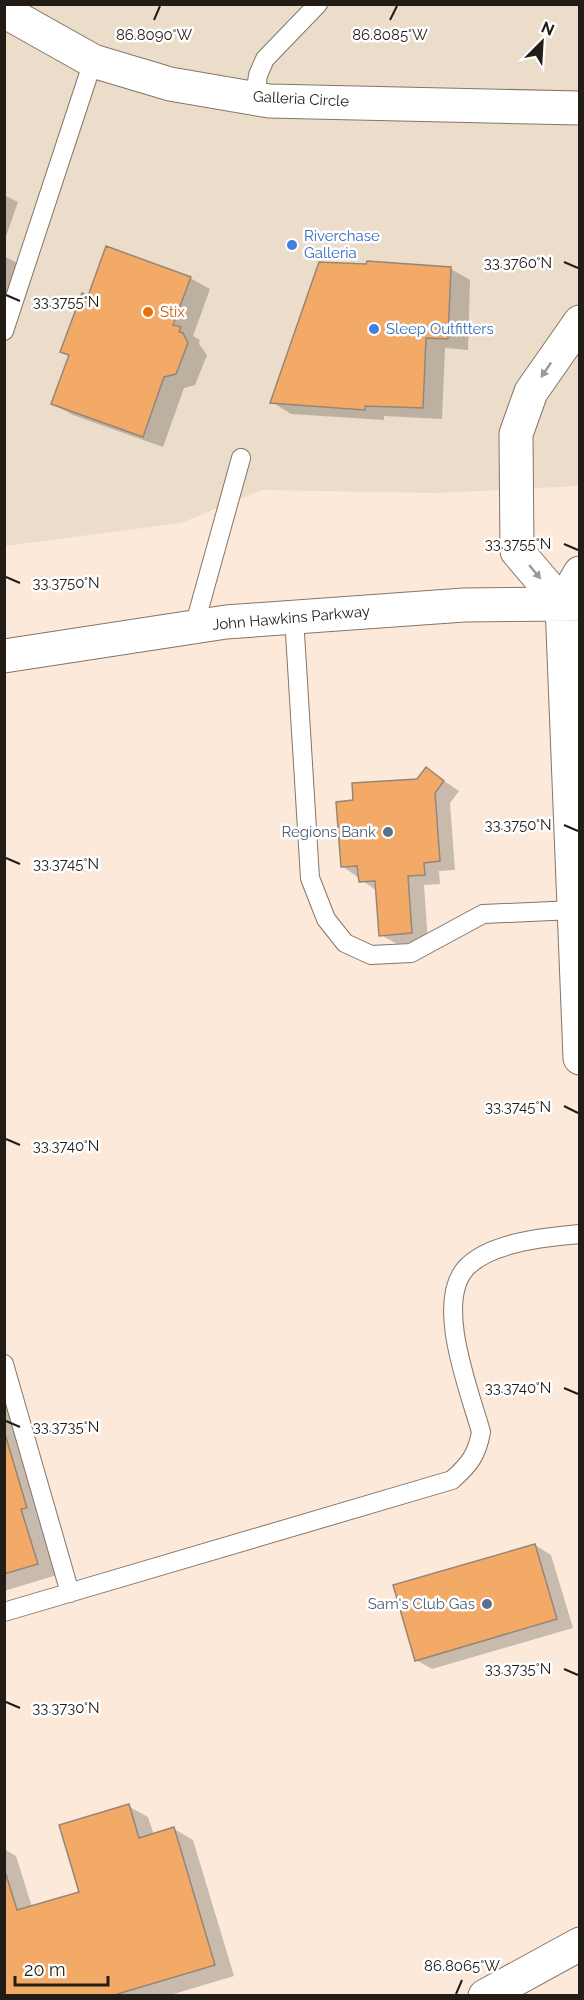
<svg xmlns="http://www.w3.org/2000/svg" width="584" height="2000" font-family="Raleway,sans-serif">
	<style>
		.commercial { fill: #ebddc9 }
		.shadow { fill: #0003 }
		.building { fill: #f3aa67; stroke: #968678; stroke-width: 1.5 }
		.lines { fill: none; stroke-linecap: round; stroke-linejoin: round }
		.lane-casing { stroke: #857568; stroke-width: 20 }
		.street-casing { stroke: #857568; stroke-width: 35 }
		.secondary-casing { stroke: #857568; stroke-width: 35 }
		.lane { stroke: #fff; stroke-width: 18 }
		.street { stroke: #fff; stroke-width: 33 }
		.secondary { stroke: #fff; stroke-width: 33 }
		.oneway { fill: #9c9996 }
		.ticks { fill: none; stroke: #221c16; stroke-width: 2 }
		.shop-dot { fill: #3f7fe0; stroke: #fff; stroke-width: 2 }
		.food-dot { fill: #e8710a; stroke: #fff; stroke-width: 2 }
		.service-dot { fill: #5c6f8a; stroke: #fff; stroke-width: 2 }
		.labels { text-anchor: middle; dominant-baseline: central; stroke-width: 5; stroke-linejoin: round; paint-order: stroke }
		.street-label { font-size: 15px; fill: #221c16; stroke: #fff }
		.shop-label { font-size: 15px; fill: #366cbe; stroke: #fff; text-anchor: start }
		.food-label { font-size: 15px; fill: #c56008; stroke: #fff; text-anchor: start }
		.service-label { font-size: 15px; fill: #4e5e75; stroke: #fff; text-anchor: end }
		.ticks-label { font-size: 15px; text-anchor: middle; fill: #221c16; stroke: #fff; stroke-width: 5; stroke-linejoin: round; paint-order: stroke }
	</style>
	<rect width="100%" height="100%" fill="#fce9da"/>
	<path class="commercial" d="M4,5H579V486L436,493L262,490L181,523L5,546Z"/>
	<path class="shadow" d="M4,195L18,202L4,242Z
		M4,256L19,264L4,309Z
		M451,269L470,280L468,350L445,348L442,419L384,416V420L291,414L272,402Z
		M190,278L210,289L193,336L200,340L199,344L207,355L195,385L184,388L163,447L73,415L53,404L70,356L62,352L89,297Z
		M426,769L459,791L450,803L455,870L439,871L440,884L424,885L428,942L397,944L381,935L377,891L342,866L355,802L418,780Z
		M4,1405L8,1407L57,1575L4,1591Z
		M535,1545L551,1555L573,1628L432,1669L416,1660Z
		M128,1806L148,1817L154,1835L174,1829L193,1840L234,1976L167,1996H4V1849L16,1856L32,1907L81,1893Z"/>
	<path class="building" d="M106,246L191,277L173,325L181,327L179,332L183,333L188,343L176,374L164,377L143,437L51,404L69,355L60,352L82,293L88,296Z
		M367,261L451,267L448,339L426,338L423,408L365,406V410L270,403L319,262L366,264Z
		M426,767L444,781L435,793L440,861L424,863L425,875L408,876L412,933L379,936L375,881L359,882L357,866L341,867L336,802L353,800L352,783L417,779Z
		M5,1434L27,1508L21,1509L38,1564L4,1574Z
		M535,1544L557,1619L415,1661L393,1585Z
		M129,1804L139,1838L174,1827L215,1965L111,1996H4V1868L17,1910L79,1892L59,1825Z"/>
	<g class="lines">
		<g class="lane-casing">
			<path id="lane" d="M255,98L258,75L265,59L318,4
				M4,331L93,61
				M294,617L310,878L326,919L345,943L371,955L411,953L483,914L574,910
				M194,627L241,458
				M4,1364L70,1593
				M4,1612L452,1480C469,1465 477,1455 481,1432C470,1392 434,1303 466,1268C490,1242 547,1237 580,1234"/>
		</g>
		<g class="street-casing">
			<path id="street" d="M4,11L93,61L170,84L269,101L580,108
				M580,322L531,392L516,434L517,551L562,604L580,573"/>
		</g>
		<g class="secondary-casing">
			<path id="secondary" d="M562,604L580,1058
				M4,656L226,622L464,605L580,604
				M485,1996L580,1944"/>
		</g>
		<use href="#lane" class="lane"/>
		<use href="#street" class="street"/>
		<use href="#secondary" class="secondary"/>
	</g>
	<defs><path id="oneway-solid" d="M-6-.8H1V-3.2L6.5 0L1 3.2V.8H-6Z" transform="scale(1.5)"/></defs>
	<g class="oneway">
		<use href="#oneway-solid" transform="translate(546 370) rotate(124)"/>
		<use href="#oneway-solid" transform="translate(535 572) rotate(50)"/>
	</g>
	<path class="ticks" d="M154,20L160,6M390,20L397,6M564,262L578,268M6,295L20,301M564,544L578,550M6,577L20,583M564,825L578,831M6,858L20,864M564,1106L578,1113M6,1139L20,1145M564,1388L578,1394M6,1421L20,1427M564,1669L578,1675M6,1702L20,1708M456,1994L462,1980"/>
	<g class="shop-dot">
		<circle cx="292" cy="245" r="6"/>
		<circle cx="374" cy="329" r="6"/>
	</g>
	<circle class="food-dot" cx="148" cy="312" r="6"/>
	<g class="service-dot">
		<circle cx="388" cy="832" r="6"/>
		<circle cx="487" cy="1604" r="6"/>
	</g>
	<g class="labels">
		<g class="street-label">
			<text transform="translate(301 99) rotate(3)">Galleria Circle</text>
			<text transform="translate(291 618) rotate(-5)">John Hawkins Parkway</text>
		</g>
		<g class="shop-label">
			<text x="304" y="236">Riverchase<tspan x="304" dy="17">Galleria</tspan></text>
			<text x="386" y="329">Sleep Outfitters</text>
		</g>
		<g class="food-label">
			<text x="160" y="312">Stix</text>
		</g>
		<g class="service-label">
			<text x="376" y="832">Regions Bank</text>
			<text x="475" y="1604">Sam's Club Gas</text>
		</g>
	</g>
	<g class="ticks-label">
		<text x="154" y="40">86.8090°W</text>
		<text x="390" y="40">86.8085°W</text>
		<text x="518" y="268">33.3760°N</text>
		<text x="66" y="307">33.3755°N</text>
		<text x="518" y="549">33.3755°N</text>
		<text x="66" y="588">33.3750°N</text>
		<text x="518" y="830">33.3750°N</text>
		<text x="66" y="869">33.3745°N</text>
		<text x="518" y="1112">33.3745°N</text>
		<text x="66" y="1151">33.3740°N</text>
		<text x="518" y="1393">33.3740°N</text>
		<text x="66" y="1432">33.3735°N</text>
		<text x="518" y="1674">33.3735°N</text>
		<text x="66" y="1713">33.3730°N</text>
		<text x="462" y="1971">86.8065°W</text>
	</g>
	<rect width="584" height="2000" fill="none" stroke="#221c16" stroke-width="12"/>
	<g transform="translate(542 42) rotate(24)" stroke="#ffffff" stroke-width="4.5" paint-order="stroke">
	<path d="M0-4.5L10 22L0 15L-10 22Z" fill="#221c16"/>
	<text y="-9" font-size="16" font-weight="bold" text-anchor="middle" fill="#221c16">N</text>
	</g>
	<path d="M15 1976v9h93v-9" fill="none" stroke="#221c16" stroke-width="3"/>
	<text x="24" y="1976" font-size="18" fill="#221c16" stroke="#ffffff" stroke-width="4.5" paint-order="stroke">20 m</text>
</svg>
